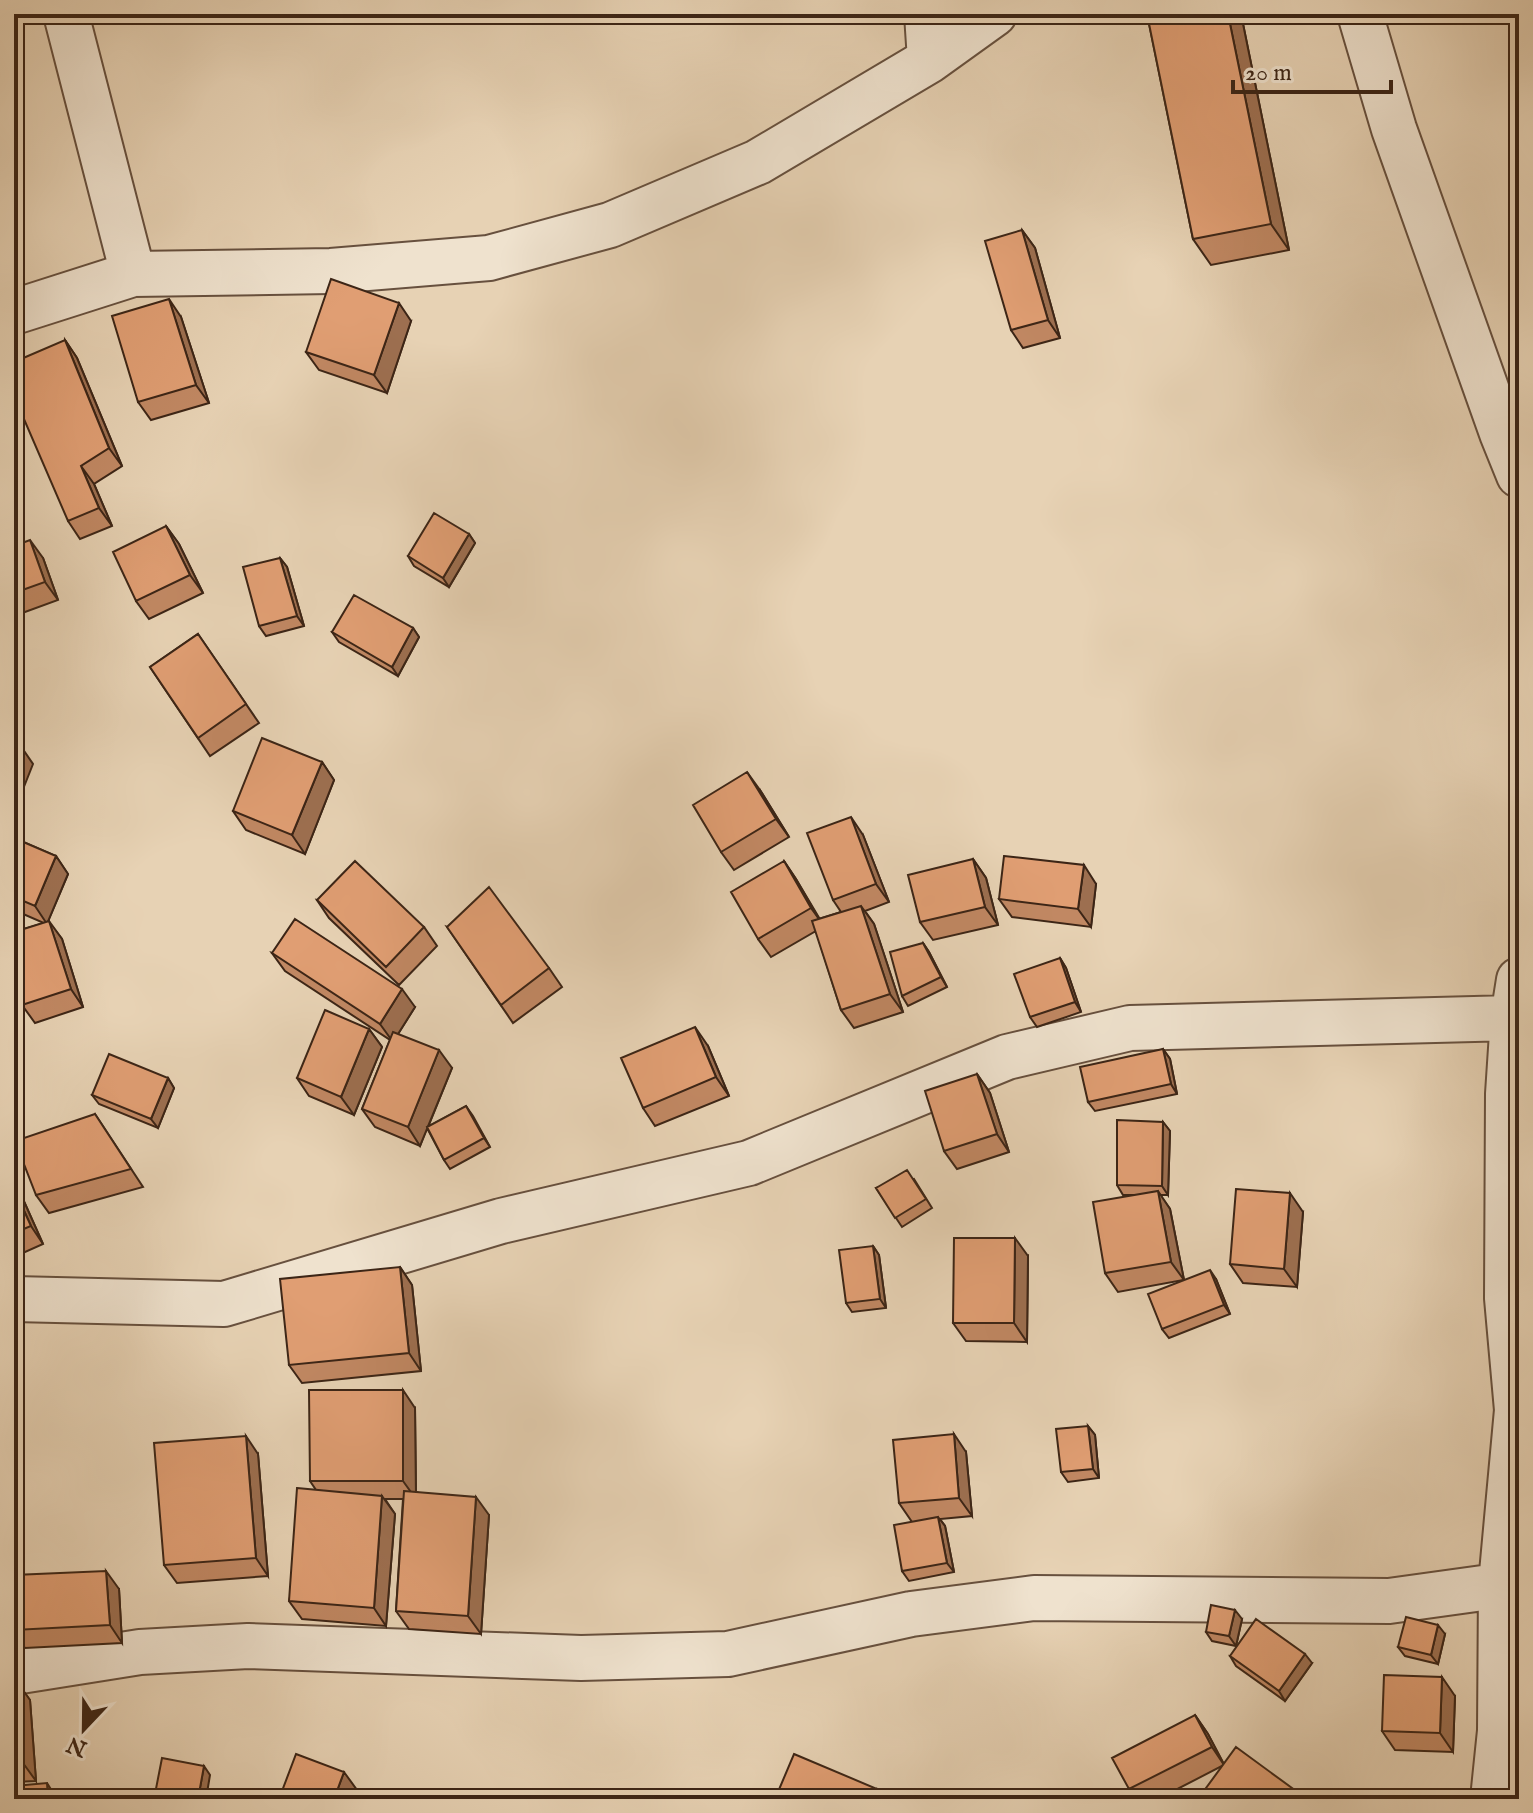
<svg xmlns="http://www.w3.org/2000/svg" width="1533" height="1813" font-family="'IM FELL English',serif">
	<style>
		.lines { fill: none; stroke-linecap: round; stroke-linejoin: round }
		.street-casing { stroke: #67503e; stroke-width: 48 }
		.street { stroke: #efe2ce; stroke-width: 44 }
		.wall { fill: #c18863; stroke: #3c2516; stroke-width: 2 }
		.shaded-wall { fill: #9d6f50; stroke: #3c2516; stroke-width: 2 }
		.building { fill: #e09e73; stroke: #3c2516; stroke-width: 2 }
	</style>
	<rect width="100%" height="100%" fill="#e7d2b4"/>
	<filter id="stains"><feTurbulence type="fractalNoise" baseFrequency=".0025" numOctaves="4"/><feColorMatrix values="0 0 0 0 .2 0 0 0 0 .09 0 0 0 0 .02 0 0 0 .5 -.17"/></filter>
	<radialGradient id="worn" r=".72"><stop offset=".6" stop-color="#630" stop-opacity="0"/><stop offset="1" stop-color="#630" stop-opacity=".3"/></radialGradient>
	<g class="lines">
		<g class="street-casing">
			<path id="street" d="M66,14L133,274
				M927,14L930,60
				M1360,14L1394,129L1502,433L1519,475
				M14,312L133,274L331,271L489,258L610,225L758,162L930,60L994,14
				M14,1299L224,1304L501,1221L749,1163L1007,1057L1130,1028L1513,1018L1519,1013
				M14,1672L140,1652L248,1646L581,1658L728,1654L911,1614L1034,1598L1389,1601L1519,1583
				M1493,1799L1500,1731L1501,1584L1517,1410L1507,1298L1508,1094L1513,1018L1519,980"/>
		</g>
		<use href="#street" class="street"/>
	</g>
	<path class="wall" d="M1147,14H1241L1289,250L1211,265L1193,239Z
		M1022,230L1035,248L1060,338L1023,348L1011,330Z
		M181,317L209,403L151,420L138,402Z
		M411,321L387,393L319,370L306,352Z
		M65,340L77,358L122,466L94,484L112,526L80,539L68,521Z
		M166,526L179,544L203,593L149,619L136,601Z
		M469,534L475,543L449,587L414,566L408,556Z
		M14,546L43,558L58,600L14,616Z
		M280,558L287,567L304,626L266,636L259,626Z
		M413,628L419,637L398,676L339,642L332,632Z
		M198,634L259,723L210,756L150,667Z
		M322,762L334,780L305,854L246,830L233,811Z
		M760,790L789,837L734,870L721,852Z
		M863,835L889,902L865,911L874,924L903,1012L854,1028L841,1010L816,931L771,957L758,939L784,861L796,879L819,919L841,912L833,900Z
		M14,838L56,856L68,874L48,921L62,939L83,1007L35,1023L22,1005L15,982L16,990H14V932L44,923L14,910Z
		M973,859L986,878L998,925L933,940L920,922Z
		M1096,884L1091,927L1012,917L999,899Z
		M317,900L424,927L437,946L399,985L329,918Z
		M447,927L549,968L562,987L513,1023Z
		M923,943L929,952L947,987L908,1006L902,996Z
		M272,953L415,1007L398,1034L452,1068L428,1127L466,1106L490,1147L450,1169L444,1160L427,1128L420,1146L375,1127L362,1109L390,1040L285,971Z
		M1060,958L1066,968L1081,1012L1037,1027L1030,1017Z
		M369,1029L382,1047L354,1115L309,1096L297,1078Z
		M708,1046L729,1096L655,1126L643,1108Z
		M1163,1049L1170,1059L1177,1094L1095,1111L1088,1102Z
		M977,1074L990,1093L1009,1152L957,1169L944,1151Z
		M168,1078L174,1088L158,1128L99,1104L92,1095Z
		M95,1114L143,1187L49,1213L36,1195Z
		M1163,1122L1170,1131L1168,1195H1160L1170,1209L1184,1280L1216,1279L1230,1314L1169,1338L1162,1329L1183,1280L1118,1292L1105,1273L1135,1195H1123L1117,1185Z
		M14,1179L43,1244L14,1257Z
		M914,1179L932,1208L902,1227L876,1188Z
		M1303,1212L1297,1287L1243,1283L1230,1264Z
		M873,1246L879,1255L886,1308L852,1312L846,1303Z
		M1028,1256L1027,1342L966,1341L953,1323Z
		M400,1267L412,1285L421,1371L302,1383L289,1365Z
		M415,1408L416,1492L489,1515L481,1634L409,1629L396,1611L403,1499H385L395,1514L386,1626L302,1619L289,1601L316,1490L310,1481Z
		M1088,1426L1095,1435L1099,1478L1068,1482L1061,1472Z
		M966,1452L972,1516L940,1519L945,1526L954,1572L909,1581L902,1571L912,1522L899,1503Z
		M258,1454L268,1576L177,1583L164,1565Z
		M14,1575L119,1589L122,1643L25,1648L14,1632Z
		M1242,1619L1236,1646L1212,1641L1206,1632Z
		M1445,1634L1438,1664L1405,1656L1398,1647Z
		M1230,1656L1312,1663L1285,1701L1236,1666Z
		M14,1682H17L30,1700L36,1781L14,1782Z
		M1455,1696L1453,1752L1395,1750L1382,1731Z
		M1195,1715L1208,1734L1224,1764L1222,1766L1158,1799H1135L1129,1789Z"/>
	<path class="shaded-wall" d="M1228,14H1241L1289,250L1271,224Z
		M1022,230L1035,248L1060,338L1048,320Z
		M169,299L181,317L209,403L196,385Z
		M399,303L411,321L387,393L374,375Z
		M65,340L77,358L122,466L109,448Z
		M81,466L94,484L112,526L99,508Z
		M166,526L179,544L203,593L190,575Z
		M469,534L475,543L449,587L443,578Z
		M30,540L43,558L58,600L45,582Z
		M280,558L287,567L304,626L297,616Z
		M413,628L419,637L398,676L392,667Z
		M20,745L33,764L14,812V762Z
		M322,762L334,780L305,854L292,835Z
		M747,772L760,790L789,837L776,819Z
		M851,817L863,835L889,902L876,884Z
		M56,856L68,874L47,924L35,906Z
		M973,859L986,878L998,925L985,907Z
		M784,861L796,879L824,926L811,908Z
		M1084,865L1096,884L1091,927L1078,909Z
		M861,906L874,924L903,1012L890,994Z
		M49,921L62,939L83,1007L71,989Z
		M923,943L929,952L947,987L941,977Z
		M1060,958L1066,968L1081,1012L1075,1002Z
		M402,989L415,1007L393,1042L380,1024Z
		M695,1027L708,1046L729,1096L716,1077Z
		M369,1029L382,1047L354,1115L341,1097Z
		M1163,1049L1170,1059L1177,1094L1171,1084Z
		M439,1050L452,1068L420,1146L408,1127Z
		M977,1074L990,1093L1009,1152L997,1134Z
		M168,1078L174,1088L158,1128L151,1119Z
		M466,1106L473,1116L490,1147L484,1138Z
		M1163,1122L1170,1131L1168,1195L1162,1186Z
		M14,1179L43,1244L31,1226L14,1189Z
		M1158,1191L1170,1209L1184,1280L1171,1262Z
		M1290,1193L1303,1212L1297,1287L1284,1269Z
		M1015,1238L1028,1256L1027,1342L1014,1323Z
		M873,1246L879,1255L886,1308L880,1299Z
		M400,1267L412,1285L421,1371L409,1353Z
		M1210,1270L1216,1279L1230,1314L1224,1305Z
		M403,1390L415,1408L416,1499L403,1481Z
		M1088,1426L1095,1435L1099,1478L1093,1469Z
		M954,1434L966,1452L972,1516L959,1498Z
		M246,1436L258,1454L268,1576L256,1558Z
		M382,1496L395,1514L386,1626L374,1608Z
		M476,1497L489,1515L481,1634L468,1616Z
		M938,1517L945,1526L954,1572L947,1563Z
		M106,1571L119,1589L122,1643L110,1625Z
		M1235,1610L1242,1619L1236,1646L1229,1636Z
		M1438,1625L1445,1634L1438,1664L1431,1655Z
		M1305,1654L1312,1663L1285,1701L1279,1691Z
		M1442,1677L1455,1696L1453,1752L1440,1733Z
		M17,1682L30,1700L36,1781L23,1763Z
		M1195,1715L1208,1734L1224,1765L1212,1747Z
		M204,1766L210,1775L206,1799H198Z
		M344,1772L357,1790L354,1799H334Z
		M47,1783L57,1799H48Z
		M877,1789L884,1799H873Z"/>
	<path class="building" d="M1147,14H1228L1271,224L1193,239Z
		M1022,230L1048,320L1011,330L985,241Z
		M331,279L399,303L374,375L306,352Z
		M169,299L196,385L138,402L112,316Z
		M65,340L109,448L81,466L99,508L68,521L14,396V362Z
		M434,513L469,534L443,578L408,556Z
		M166,526L190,575L136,601L113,552Z
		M30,540L45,582L14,593V546Z
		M280,558L297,616L259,626L243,567Z
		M354,595L413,628L392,667L332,632Z
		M198,634L246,704L198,738L150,667Z
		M262,738L322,762L292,835L233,811Z
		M14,743L20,745L14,762Z
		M747,772L776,819L721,852L693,805Z
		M851,817L876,884L833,900L807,833Z
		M14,838L56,856L35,906L14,897Z
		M1004,856L1084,865L1078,909L999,899Z
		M973,859L985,907L920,922L908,875Z
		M355,861L424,927L386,967L317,900Z
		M784,861L811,908L758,939L731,892Z
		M489,887L549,968L501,1005L447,927Z
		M861,906L890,994L841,1010L812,921Z
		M295,919L402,989L380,1024L272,953Z
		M49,921L71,989L22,1005L14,979V932Z
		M923,943L941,977L902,996L890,952Z
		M1060,958L1075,1002L1030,1017L1014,974Z
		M325,1010L369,1029L341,1097L297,1078Z
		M695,1027L716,1077L643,1108L621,1058Z
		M393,1032L439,1050L408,1127L362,1109Z
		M1163,1049L1171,1084L1088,1102L1080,1067Z
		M109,1054L168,1078L151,1119L92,1095Z
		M977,1074L997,1134L944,1151L925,1091Z
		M466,1106L484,1138L444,1160L427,1127Z
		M95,1114L131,1169L36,1195L15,1141Z
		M1117,1120L1163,1122L1162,1186L1117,1185Z
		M907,1170L926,1199L895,1218L876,1188Z
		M14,1189L31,1226L14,1233Z
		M1236,1189L1290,1193L1284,1269L1230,1264Z
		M1158,1191L1171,1262L1105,1273L1093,1202Z
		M954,1238H1015L1014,1323H953Z
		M873,1246L880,1299L846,1303L839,1250Z
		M400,1267L409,1353L289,1365L280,1279Z
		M1210,1270L1224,1305L1162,1329L1148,1294Z
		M309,1390H403V1481H310Z
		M1088,1426L1093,1469L1061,1472L1056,1429Z
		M954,1434L959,1498L899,1503L893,1440Z
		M246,1436L256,1558L164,1565L154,1443Z
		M297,1488L382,1496L374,1608L289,1601Z
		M404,1491L476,1497L468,1616L396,1611Z
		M938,1517L947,1563L902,1571L894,1525Z
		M106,1571L110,1625L14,1630V1575Z
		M1211,1605L1235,1610L1229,1636L1206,1632Z
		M1406,1617L1438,1625L1431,1655L1398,1647Z
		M1256,1619L1305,1654L1279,1691L1230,1656Z
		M1384,1675L1442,1677L1440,1733L1382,1731Z
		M14,1682H17L23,1763H14Z
		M1195,1715L1212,1747L1129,1789L1112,1758Z
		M1236,1747L1307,1799H1198Z
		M296,1754L344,1772L334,1799H279Z
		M794,1754L877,1789L873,1799H775Z
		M162,1758L204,1766L198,1799H154Z
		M47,1783L48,1799H14V1786Z"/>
	<rect width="1533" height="1813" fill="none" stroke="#e7d2b4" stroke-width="48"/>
	<rect x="16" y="16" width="1501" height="1781" fill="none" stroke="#3c2516" stroke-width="4"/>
	<rect x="24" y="24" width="1485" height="1765" fill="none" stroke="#3c2516" stroke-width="2"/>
	<g transform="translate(84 1729) rotate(202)" stroke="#efe2ce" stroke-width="6" paint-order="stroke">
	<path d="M0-6L14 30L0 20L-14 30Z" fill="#3c2516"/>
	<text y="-12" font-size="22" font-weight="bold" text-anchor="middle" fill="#3c2516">N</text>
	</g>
	<path d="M1233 80v12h158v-12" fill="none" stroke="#3c2516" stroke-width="4"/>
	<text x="1245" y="80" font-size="24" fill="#3c2516" stroke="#efe2ce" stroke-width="6" paint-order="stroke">20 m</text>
	<rect width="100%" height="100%" filter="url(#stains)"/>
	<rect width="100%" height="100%" fill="url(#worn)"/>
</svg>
